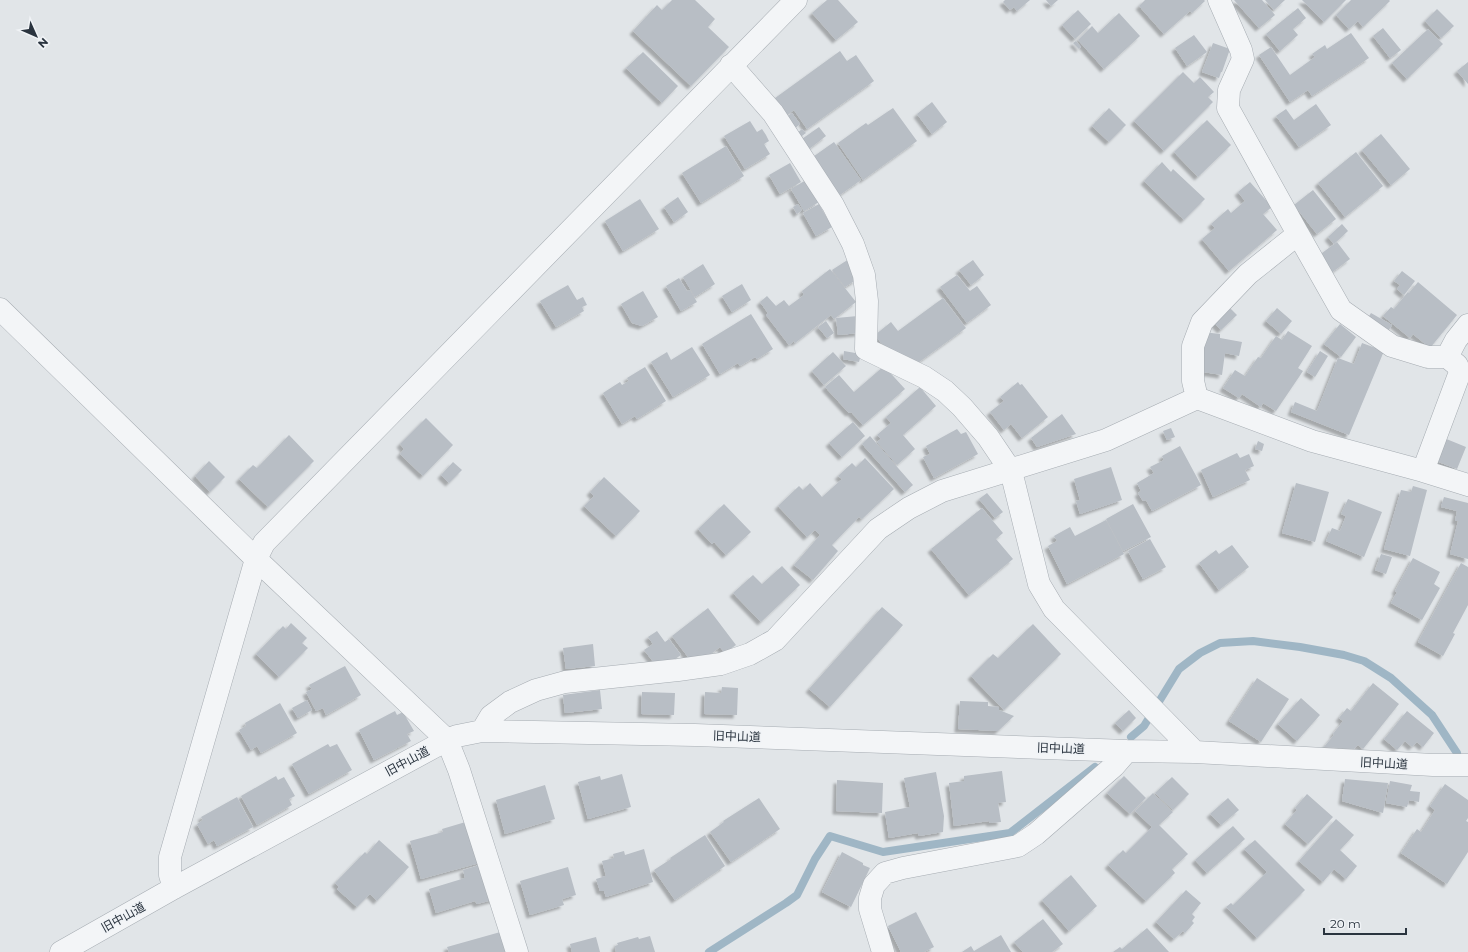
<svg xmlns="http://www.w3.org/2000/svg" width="1468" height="952" font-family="Montserrat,'Noto Sans JP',sans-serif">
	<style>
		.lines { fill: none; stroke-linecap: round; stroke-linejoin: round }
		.stream { stroke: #9fb6c5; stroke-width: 8 }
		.building { fill: #b8bec5; filter: url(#shadow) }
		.minor-casing { stroke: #a6acb2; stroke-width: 23 }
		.minor { stroke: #f3f5f7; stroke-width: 22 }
		.labels { text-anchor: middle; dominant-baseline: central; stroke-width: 3; stroke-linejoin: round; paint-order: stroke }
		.street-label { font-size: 12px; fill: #2a343f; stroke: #f0f3f6 }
	</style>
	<defs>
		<filter id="shadow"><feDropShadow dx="-3.5" dy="3.5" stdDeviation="1" flood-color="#0004"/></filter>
	</defs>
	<rect width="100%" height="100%" fill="#e1e5e8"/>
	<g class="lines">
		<path class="stream" d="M1131,737L1144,726L1179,669L1200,653L1220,643L1253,641L1300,647L1344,655L1364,661L1391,678L1432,715L1457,753
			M709,952L786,903L797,895L815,859L830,836L883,852L1010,833L1095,767"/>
	</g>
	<path class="building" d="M672,0H695L715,19L708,27L729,47L691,86L633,31L657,5L662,10Z
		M827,0H838L858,22L836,40L812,13Z
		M1005,0H1030L1017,11L1014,7L1010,10L1003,2Z
		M1046,0H1058L1051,6Z
		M1145,0H1204L1205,1L1192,13L1190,11L1164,34L1139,6Z
		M1234,0H1262L1275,15L1259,28Z
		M1265,0H1285L1274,10Z
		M1302,0H1346L1324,22Z
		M1351,0H1389L1390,1L1363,27L1358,21L1349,29L1336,15Z
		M1298,8L1306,18L1293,29L1298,35L1280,51L1266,34Z
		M1437,9L1454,26L1441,38L1425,21Z
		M1078,10L1091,24L1075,39L1062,25Z
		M1119,13L1140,36L1104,69L1078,40L1092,26L1098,33Z
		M1383,28L1401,50L1390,58L1373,36Z
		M1428,29L1443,44L1407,79L1392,63Z
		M1351,33L1369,58L1312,96L1308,90L1290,102L1259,55L1271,47L1290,75L1315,57L1312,54L1325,45L1327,49Z
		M1194,35L1207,52L1187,66L1175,48Z
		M1076,41L1081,47L1079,49L1073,43Z
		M1213,43L1230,49L1222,72H1221L1219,78L1202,72Z
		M840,51L847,61L856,55L874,81L807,129L794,110L783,118L771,101Z
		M643,52L678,86L662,103L626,68Z
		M1468,62V84L1457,71Z
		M1183,72L1194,83L1200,77L1214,92L1208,97L1213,102L1164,151L1134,121Z
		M932,102L947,122L932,134L917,114Z
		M1316,104L1331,125L1299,147L1276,116L1286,109L1294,120Z
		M893,108L917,141L863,180L838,143L866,123L868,125Z
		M1109,108L1126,125L1109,142L1092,126Z
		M792,113L800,124L793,130L785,118Z
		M1207,120L1231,145L1198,177L1174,152Z
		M750,121L757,132L762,129L766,135L769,141L764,144L770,154L745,169L724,136Z
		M819,127L826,136L809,149L802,139Z
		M802,129L806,133L799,138L796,134Z
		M1381,134L1410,169L1391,185L1362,150Z
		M834,142L861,180L837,197L810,159Z
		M726,146L744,176L701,203L682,173Z
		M1356,152L1383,186L1345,217L1318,183Z
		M1162,162L1171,172L1173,169L1205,199L1184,220L1144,181Z
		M790,163L801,182L780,194L769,175Z
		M806,180L819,202L804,211L791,189Z
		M1250,182L1272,207L1263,214L1277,230L1229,271L1202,239L1215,228L1211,224L1228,209L1231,213L1245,201L1238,192Z
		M1313,190L1336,219L1317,234L1294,205Z
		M678,197L688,212L674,222L664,207Z
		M640,199L659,229L623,251L605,221Z
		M798,204L802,210L797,214L793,207Z
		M819,204L832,227L816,236L803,213Z
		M1342,224L1348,231L1334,244L1328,237Z
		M1337,242L1350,259L1327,276L1314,259Z
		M849,259L856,280L845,287L832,270Z
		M973,260L984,275L971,285L959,270Z
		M703,264L715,284L695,297L683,277Z
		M830,269L856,302L834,319L831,315L795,343L794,341L789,345L766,315L768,313L760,302L767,296L776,306L784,300L789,306L804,295L802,291Z
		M1402,271L1415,281L1404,295L1397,289L1400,285L1394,281Z
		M957,275L970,291L977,286L991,305L967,323L940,287Z
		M679,278L687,291L690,290L697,302L681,311L666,286Z
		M1418,282L1457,315L1430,348L1413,334L1410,338L1383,316L1391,307L1394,309L1408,292L1409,293Z
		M742,284L751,300L732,312L722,296Z
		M568,285L577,300L583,297L587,305L582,307L584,311L556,327L540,301Z
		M643,291L658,317L642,326L632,323L621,304Z
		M943,298L966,328L915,365L882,344L875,335L891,322L898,331Z
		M1230,308L1237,315L1221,330L1214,323Z
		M1277,308L1292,321L1281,334L1266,321Z
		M1371,313L1392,325L1387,333L1366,321Z
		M751,314L773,349L757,359L755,357L740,366L738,363L720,374L702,344Z
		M858,316L859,333L838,335L836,318Z
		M826,321L834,333L827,338L818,327Z
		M1340,324L1356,337L1341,357L1324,344Z
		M1288,331L1312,346L1298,368L1303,371L1276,411L1263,403L1261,407L1242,394L1239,398L1223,388L1235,370L1245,376L1258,357L1261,358L1276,336L1282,340Z
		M1203,332L1220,334V338L1242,342L1239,356L1225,353L1222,375L1197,371Z
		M1362,343L1384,351L1349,435L1291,412L1295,402L1317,411L1338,358L1354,364Z
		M692,347L710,375L673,397L651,362L667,352L671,360Z
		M844,351L861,354L859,362L843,359Z
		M1320,351L1328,356L1315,377L1307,372Z
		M833,352L846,366L824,385L812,371Z
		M884,366L905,389L863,425L851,412L849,413L825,387L839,375L854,392Z
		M645,367L666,401L637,419L635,416L622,424L603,393L620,382L622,385L629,381L627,378Z
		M1018,382L1020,385L1022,384L1048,417L1022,438L1011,424L1004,430L990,412L1004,401L1000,397Z
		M920,387L936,406L903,435L915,449L897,465L877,442L881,439L877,435L891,423L886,417Z
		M1062,414L1076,434L1037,447L1031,438Z
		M426,418L453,445L423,476L400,454L404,449L400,444Z
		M853,422L865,436L842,457L829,443Z
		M1171,428L1175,437L1167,440L1163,431Z
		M957,429L961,434L966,432L978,454L934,478L923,457L930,454L926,446Z
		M289,435L314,461L268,507L239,479L253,465L257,468Z
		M870,436L913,485L905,492L862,444Z
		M1444,438L1466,447L1457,469L1436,461Z
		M1258,441L1264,444L1262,451L1255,449Z
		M1180,446L1201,485L1152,511L1146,500L1143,501L1138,493L1141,491L1137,483L1154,473L1150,467L1164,460L1162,456Z
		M1237,453L1240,458L1249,454L1254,466L1245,470L1250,480L1213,497L1201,470Z
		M865,458L894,489L862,519L859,517L832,545L838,551L813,580L794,565L820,535L815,530L807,537L778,506L799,486L803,490L810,483L822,497L842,479L838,476L852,463L856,467Z
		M209,461L225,477L210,492L195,476Z
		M453,462L462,470L449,483L441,475Z
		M1111,467L1122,500L1080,514L1076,501L1080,500L1074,479Z
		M604,477L640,511L616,536L584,506L594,496L590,492Z
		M1296,483L1329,492L1315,542L1282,533Z
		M1413,486L1427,490L1410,556L1384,549L1401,490L1411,492Z
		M987,493L1003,512L995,518L979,499Z
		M1444,497L1468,503V559L1450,554L1458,521H1455L1457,511L1441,507Z
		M1348,499L1382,512L1364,557L1326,541L1332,528L1340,531L1346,516L1341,514Z
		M724,504L751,532L726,555L714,542L712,544L698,529Z
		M1133,504L1151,537L1123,551L1106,519Z
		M982,508L1003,533L996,539L1013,559L969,595L931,549Z
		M1106,520L1124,554L1067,584L1048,546L1057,541L1054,536L1070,527L1075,536Z
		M1150,539L1166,567L1143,579L1128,551Z
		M1232,545L1249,567L1219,590L1199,563L1216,550L1219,554Z
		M1381,554L1392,557L1386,574L1375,570Z
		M1413,558L1440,572L1434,584L1440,588L1422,620L1391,603L1397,592L1395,591Z
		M1461,563L1468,567V605L1453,633L1455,634L1443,656L1418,642Z
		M782,566L800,585L761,622L733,593L753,575L762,584Z
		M882,607L903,625L830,707L809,689Z
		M708,608L736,645L725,653L720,647L703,660L699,655L691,661L672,636Z
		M291,623L307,638L302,643L308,648L279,677L256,654L283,626L286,629Z
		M1033,624L1061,654L1004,710L971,676L993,654L998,658Z
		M657,631L665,642L669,639L681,655L669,663L655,664L644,650L653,644L648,637Z
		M593,644L595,666L566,669L563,648Z
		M345,666L361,695L326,715L323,708L316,711L306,692L312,689L309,685Z
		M1257,678L1289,699L1261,742L1229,721Z
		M1373,683L1399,704L1363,749L1358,745L1354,749L1324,747L1334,735L1333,734L1343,721L1339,718L1347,708L1351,711Z
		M722,687L738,688L737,715L704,714L705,692L721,693Z
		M600,690L602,709L565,713L563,695Z
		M642,692L675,693L674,715L641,714Z
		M1301,698L1320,715L1297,741L1278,724Z
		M307,700L312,710L298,718L292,708Z
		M960,701L988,702V706L999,707V710L1014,716L998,731L958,729Z
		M280,703L297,733L261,753L257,746L251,750L239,730L246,726L245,723Z
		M1129,710L1136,718L1123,731L1115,723Z
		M395,711L397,715L403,712L414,731L407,734L411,741L374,760L359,730Z
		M1407,711L1434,733L1423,747L1417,742L1412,747L1405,741L1397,750L1384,739Z
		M328,744L330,747L337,744L352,770L309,794L292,764Z
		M1002,771L1006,802L998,803L1001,822L990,823L989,821L954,826L949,783L964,781V776Z
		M936,772L944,816L943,832L919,836L918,833L889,838L885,812L910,807L904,778Z
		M622,774L631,807L588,819L578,782L600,776L601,780Z
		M276,776L278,780L284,777L295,796L289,799L292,805L257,825L241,796Z
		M1124,776L1146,798L1130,814L1107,793Z
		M1172,777L1189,794L1173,810L1155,793Z
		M1345,779L1388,783L1383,813L1342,801Z
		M837,780L883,783L882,813L836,811Z
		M1390,781L1412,785L1410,791L1420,792L1419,802L1409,800L1407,807L1386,803Z
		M1445,784L1468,800V818L1466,821L1468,822V852L1447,884L1401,853L1417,829L1421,832L1435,810L1430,806Z
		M545,785L555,819L505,834L496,800Z
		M1153,793L1173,812L1159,825L1188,854L1172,869L1175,873L1146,901L1108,865L1123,850L1126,853L1152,827L1135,811Z
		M1307,794L1333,817L1308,844L1285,824L1297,810L1295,808Z
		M237,797L253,827L217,846L214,840L208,844L197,824L203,820L201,817Z
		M759,798L780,829L731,862L710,832L724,822L723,821Z
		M1228,798L1239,810L1221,825L1210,814Z
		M1336,819L1354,835L1340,850L1357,866L1346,879L1334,869L1323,882L1299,861Z
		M469,821L483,862L421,879L410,841L443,832L442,829Z
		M1233,826L1245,839L1207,873L1195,860Z
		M705,835L725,866L675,900L654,870L671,859L670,858Z
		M379,840L409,867L377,901L370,894L357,907L337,889L339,887L335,883L365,852L367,854Z
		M1255,840L1305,890L1257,938L1226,907L1231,903L1233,905L1267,872L1244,849Z
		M644,849L653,882L606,897L604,891H600L596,879L606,876L602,861L614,858L613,854L624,851L625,855Z
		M842,852L863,863V865L870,868L851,907L822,892Z
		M486,863L496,899L477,904L475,901L436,913L429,889L465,878L463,870Z
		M568,867L576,895L562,899L564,905L530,915L520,881Z
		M1071,875L1097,906L1069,931L1042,900Z
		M1186,890L1201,903L1192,914L1195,917L1192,921L1194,923L1185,933L1183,931L1174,939L1156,922Z
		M916,912L934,947L924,952H901L888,926Z
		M1043,919L1063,944L1052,952H1023L1014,942Z
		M1147,928L1169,952H1113L1120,947L1122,949Z
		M504,931L510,952H449L447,947Z
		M1001,935L1011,952H962L971,946L974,951Z
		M650,936L655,952H616L615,946L618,945L617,943L638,937L639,939Z
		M596,937L600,952H572L570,944Z"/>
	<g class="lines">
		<g class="minor-casing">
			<path id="minor" d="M731,65L773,113L833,205L853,244L864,275L867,301L866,349L924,377L945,391L962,407L988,437L1011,471L1039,584L1054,609L1195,752
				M1298,234L1341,310L1392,346L1428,357H1447
				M0,309L256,559L447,740L459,770L517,952
				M1197,398L1193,381V346L1202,322L1248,274L1298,234L1228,108L1229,90L1243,59L1241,50L1219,0
				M1423,471L1460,372L1457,365L1447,357L1456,340L1468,325
				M482,731L491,716L510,702L536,690L565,682L678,670L721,664L750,654L775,640L878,529L909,508L942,491L1106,440L1197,398L1312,441L1423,471L1468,485
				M174,888L170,875V857L256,559L264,543L796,0
				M61,952L174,888L447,740L457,736L482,731L695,735L1127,751L1195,752L1433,765H1468
				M883,952L870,909V898L874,885L885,873L903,868L1018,846L1036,834L1114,766L1127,751"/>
		</g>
		<use href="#minor" class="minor"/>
	</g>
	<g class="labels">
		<g class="street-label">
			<text transform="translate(737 736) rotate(2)">旧中山道</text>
			<text transform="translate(1061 748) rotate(2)">旧中山道</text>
			<text transform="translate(407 761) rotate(-28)">旧中山道</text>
			<text transform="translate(1384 763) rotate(3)">旧中山道</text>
			<text transform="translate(123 917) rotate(-29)">旧中山道</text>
		</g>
	</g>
	<g transform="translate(36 36) rotate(135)" stroke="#f0f3f6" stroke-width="3" paint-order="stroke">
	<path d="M0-3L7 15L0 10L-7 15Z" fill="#2a343f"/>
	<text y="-6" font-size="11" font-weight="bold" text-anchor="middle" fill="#2a343f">N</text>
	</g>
	<path d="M1324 928v6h82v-6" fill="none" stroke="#2a343f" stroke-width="2"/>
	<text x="1330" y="928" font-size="12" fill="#2a343f" stroke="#f0f3f6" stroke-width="3" paint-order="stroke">20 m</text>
</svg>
